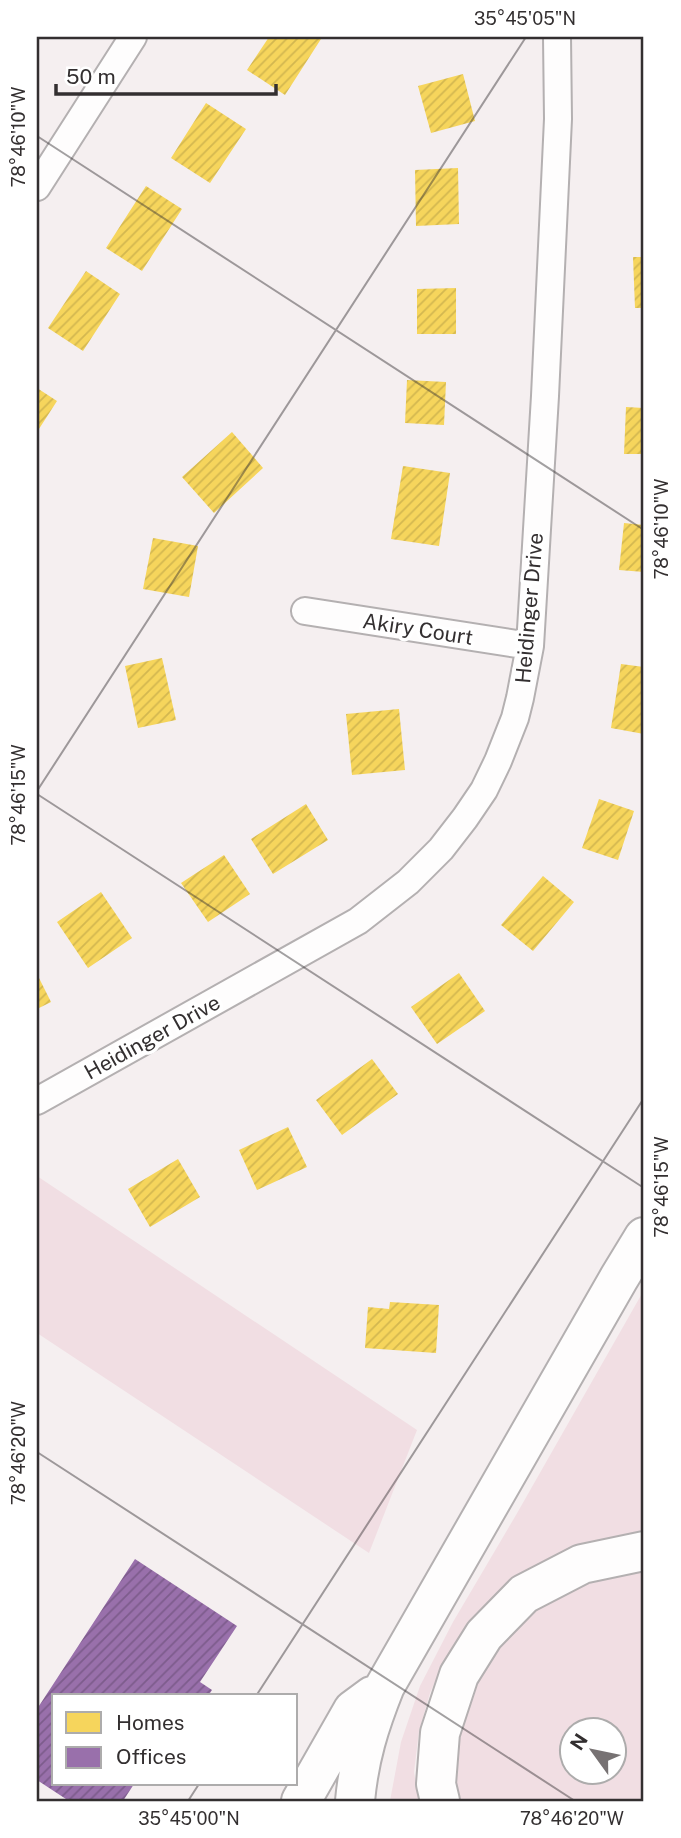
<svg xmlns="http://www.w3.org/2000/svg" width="681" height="1838" font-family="'Public Sans',sans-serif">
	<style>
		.green { fill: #f1dee3; fill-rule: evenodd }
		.homes { fill: url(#homes-hatch) }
		.offices { fill: url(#offices-hatch) }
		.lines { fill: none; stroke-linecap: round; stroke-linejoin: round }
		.minor-casing { stroke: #b4b0b1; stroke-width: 30 }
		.motorway-casing { stroke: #b4b0b1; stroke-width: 42 }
		.minor { stroke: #fefdfd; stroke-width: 26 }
		.motorway { stroke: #fefdfd; stroke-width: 38 }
		.ticks { fill: none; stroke: #332f30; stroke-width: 2; stroke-opacity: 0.45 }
		.labels { text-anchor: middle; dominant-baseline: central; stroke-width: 7; stroke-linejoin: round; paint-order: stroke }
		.street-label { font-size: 21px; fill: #332f30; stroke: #fff }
		.neatline { fill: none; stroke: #332f30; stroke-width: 2.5 }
		.ticks-label { font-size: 18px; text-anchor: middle; fill: #332f30 }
	</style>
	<defs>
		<pattern id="homes-hatch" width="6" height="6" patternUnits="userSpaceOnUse" patternTransform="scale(1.75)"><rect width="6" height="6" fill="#f6d55c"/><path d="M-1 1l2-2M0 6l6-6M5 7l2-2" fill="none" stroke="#d3b750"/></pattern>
		<pattern id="offices-hatch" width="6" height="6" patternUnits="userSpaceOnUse" patternTransform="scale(1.75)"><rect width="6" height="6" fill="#9970ab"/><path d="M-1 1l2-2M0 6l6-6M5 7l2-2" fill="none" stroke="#7d5c8c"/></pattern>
	</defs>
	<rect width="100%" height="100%" fill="#f5eff0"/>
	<path class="green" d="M37,1176L417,1430L369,1553L37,1333Z
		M644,1290V1539L465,1631L444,1661L430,1693L419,1731L414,1772L419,1801H390L401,1742L420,1686L453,1622L516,1515Z
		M644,1567V1801H457L452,1753L477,1670L540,1601L587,1579ZM572,1730H614V1772H572Z"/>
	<path class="homes" d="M269,37H317L321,39L285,95L247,70Z
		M463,74L475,121L431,133L418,86Z
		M206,103L246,129L210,183L171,158Z
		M458,168L459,224L416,226L415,170Z
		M146,186L182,209L142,271L106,248Z
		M633,257H644V308H635Z
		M86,271L120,294L83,351L48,328Z
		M456,288V334H417V289Z
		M407,380L446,382L444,425L405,423Z
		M37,388L57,401L37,432Z
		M626,407L644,408V454H624Z
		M232,432L263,468L214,513L182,477Z
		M403,466L450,473L439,546L391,539Z
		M624,523L644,525V572L619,570Z
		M153,538L198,546L189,597L143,589Z
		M162,658L176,720L138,728L125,666Z
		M621,664L644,667V734L611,728Z
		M399,709L405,770L352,775L346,714Z
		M599,799L634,811L618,860L582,848Z
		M306,804L328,840L273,874L251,839Z
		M224,855L250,894L208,922L181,883Z
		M543,876L574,902L533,951L501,925Z
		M101,892L132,938L88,968L57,922Z
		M459,973L485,1011L437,1044L411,1007Z
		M37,974L51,1002L37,1009Z
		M372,1059L398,1094L342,1135L316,1100Z
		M288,1127L307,1167L257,1190L239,1150Z
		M178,1159L200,1197L150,1227L128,1189Z
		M390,1302L439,1305L436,1353L365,1348L368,1307L389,1309Z"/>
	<path class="offices" d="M135,1559L237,1626L200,1682L212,1690L208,1696H54V1784H134L123,1801H69L37,1780V1709Z"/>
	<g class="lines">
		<g class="minor-casing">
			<path id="minor" d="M37,187L133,37
				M305,611L530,646
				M37,1101L358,921L408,882L441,849L465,818L484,790L498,761L515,718L520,698L530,646L545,396L558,119L557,37"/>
		</g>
		<g class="motorway-casing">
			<path id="motorway" d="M301,1801L353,1710L372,1696
				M355,1801C359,1758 369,1726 385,1686L619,1278L644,1237
				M440,1801L436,1784L440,1733L459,1675L484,1635L524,1594L582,1564L644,1551"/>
		</g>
		<use href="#minor" class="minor"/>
		<use href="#motorway" class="motorway"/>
	</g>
	<path class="ticks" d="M37,136L644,530M37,791L526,37M37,794L644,1188M37,1452L575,1801M256,1696L644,1098M188,1801L199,1784"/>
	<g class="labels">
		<g class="street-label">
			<text transform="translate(529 608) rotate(-85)">Heidinger Drive</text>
			<text transform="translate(418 629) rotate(9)">Akiry Court</text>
			<text transform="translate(152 1037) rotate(-29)">Heidinger Drive</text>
		</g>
	</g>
	<rect width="681" height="1838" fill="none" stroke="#ffffff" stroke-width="77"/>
	<rect x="52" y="1694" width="245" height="91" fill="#ffffff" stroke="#adacac" stroke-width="2"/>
	<rect x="66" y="1712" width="35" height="21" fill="#f6d55c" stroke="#adacac" stroke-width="2"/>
	<text x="116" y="1730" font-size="21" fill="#332f30">Homes</text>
	<rect x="66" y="1747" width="35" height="21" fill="#9970ab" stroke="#adacac" stroke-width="2"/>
	<text x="116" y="1764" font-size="21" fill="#332f30">Offices</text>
	<g transform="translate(593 1751) rotate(303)"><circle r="33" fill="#ffffff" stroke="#adacac" stroke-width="2"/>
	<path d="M0-5L12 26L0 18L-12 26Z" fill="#777273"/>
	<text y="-10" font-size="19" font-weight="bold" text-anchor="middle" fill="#332f30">N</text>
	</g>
	<path d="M56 84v10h220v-10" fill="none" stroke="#332f30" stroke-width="3.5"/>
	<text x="66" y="84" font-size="21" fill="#332f30" stroke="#ffffff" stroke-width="5" paint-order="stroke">50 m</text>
	<rect x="38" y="38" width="604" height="1762" class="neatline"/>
	<g class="ticks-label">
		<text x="525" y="25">35°45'05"N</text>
		<text transform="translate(19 137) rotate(-90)" y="6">78°46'10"W</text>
		<text transform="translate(662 529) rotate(-90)" y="6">78°46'10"W</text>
		<text transform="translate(19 795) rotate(-90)" y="6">78°46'15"W</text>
		<text transform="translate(662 1187) rotate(-90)" y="6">78°46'15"W</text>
		<text transform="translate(19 1453) rotate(-90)" y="6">78°46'20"W</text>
		<text x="189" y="1825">35°45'00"N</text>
		<text x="572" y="1825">78°46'20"W</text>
	</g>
</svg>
